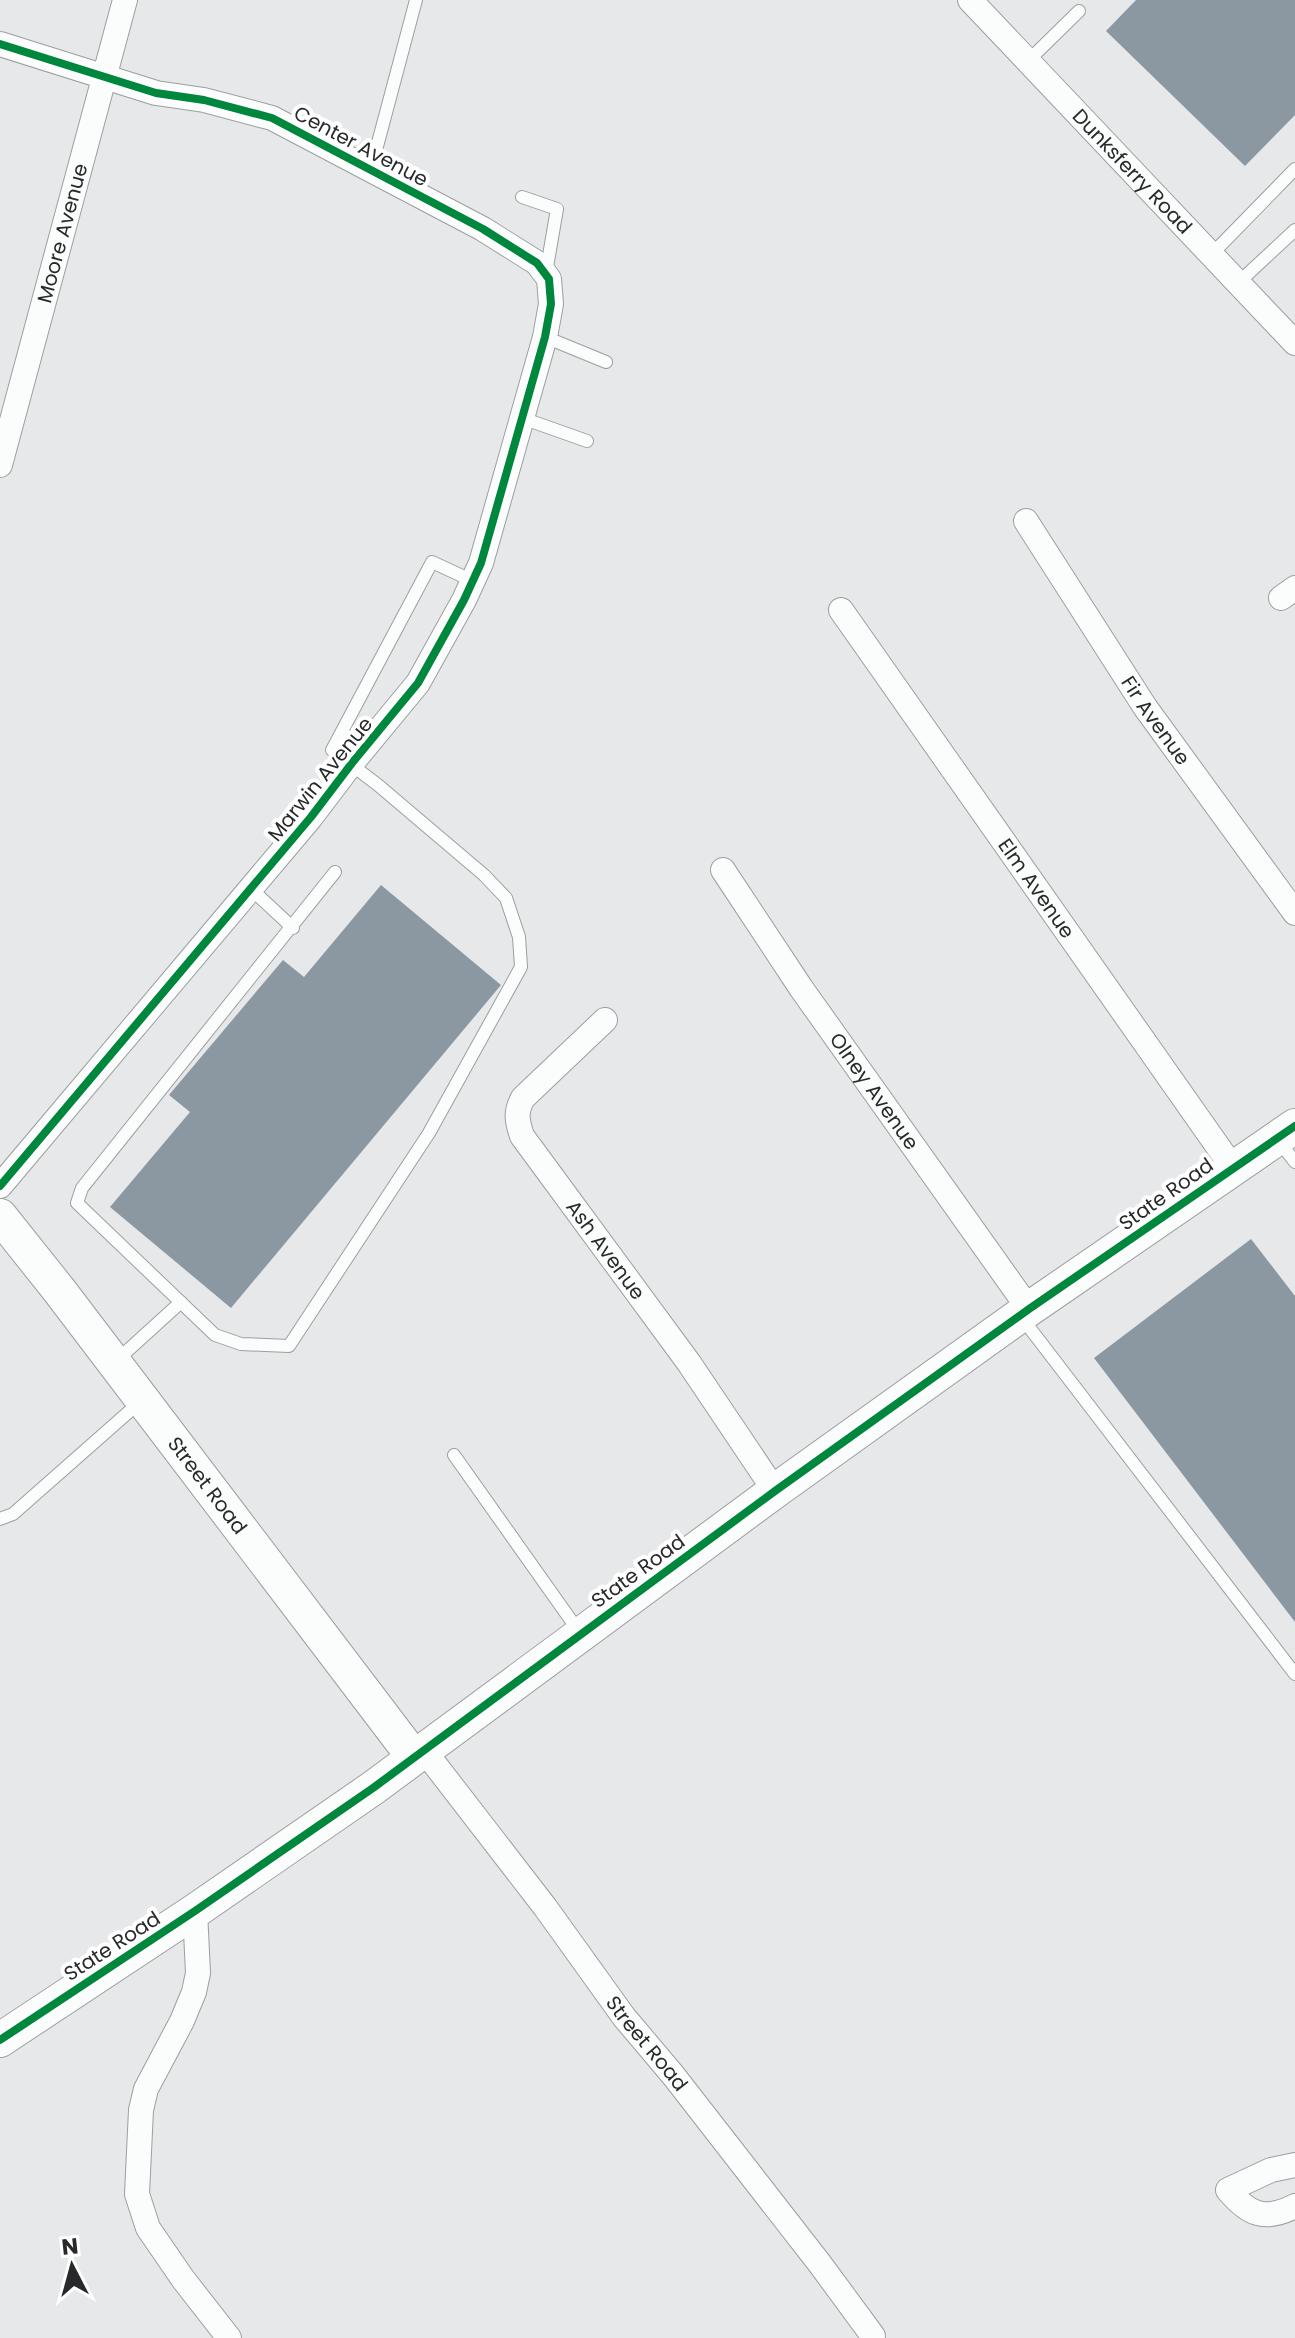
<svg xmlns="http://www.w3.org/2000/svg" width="1295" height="2338" font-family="Poppins,sans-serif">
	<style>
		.building { fill: #8b98a2 }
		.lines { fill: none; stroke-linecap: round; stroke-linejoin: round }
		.lane-casing { stroke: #9d9ea0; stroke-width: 14 }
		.street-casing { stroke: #9d9ea0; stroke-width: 26 }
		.secondary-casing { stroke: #9d9ea0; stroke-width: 36 }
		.lane { stroke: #fbfcfc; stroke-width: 12 }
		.street { stroke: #fbfcfc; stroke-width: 24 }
		.secondary { stroke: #fbfcfc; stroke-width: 34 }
		.cycleway-casing { stroke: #fff; stroke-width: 13 }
		.cycleway { stroke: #00873e; stroke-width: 8 }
		.labels { text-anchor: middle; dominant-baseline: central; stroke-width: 8; stroke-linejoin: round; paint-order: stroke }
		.street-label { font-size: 20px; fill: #28292a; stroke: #fff }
	</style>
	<rect width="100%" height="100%" fill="#e6e8ea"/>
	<path class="building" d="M1136,0H1295V115L1245,166L1106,31Z
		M381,885L501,985L231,1308L110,1207L190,1112L169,1095L283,960L304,977Z
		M1251,1239L1295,1296V1622L1094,1358Z"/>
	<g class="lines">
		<g class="lane-casing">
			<path id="lane" d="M1028,61L1079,11
				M371,169L416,0
				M522,197L557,209L546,273
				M1211,255L1295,169
				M1238,283L1295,230
				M545,337L606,362
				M522,418L587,441
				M335,872L82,1188L77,1203L215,1335L241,1344L289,1346L429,1133L521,967L519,937L506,898L484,875L378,785L332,750L432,562L473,581
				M250,888L293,928
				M1279,1141L1295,1162
				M1022,1318L1295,1674
				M115,1362L181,1302
				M454,1455L580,1633
				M0,1519L13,1514L140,1402"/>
		</g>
		<g class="street-casing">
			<g id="street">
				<path id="s1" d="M970,0L1295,343"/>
				<path d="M0,44L156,93L204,100L272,118L483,229L537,263L549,279L551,304L545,337L481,563L464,600L418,683L352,763L311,817L0,1186"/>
				<path id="s2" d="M0,465L125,0"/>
				<path id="s3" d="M1026,521L1145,707L1295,913"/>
				<path d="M1281,598L1295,588"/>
				<path id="s4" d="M841,610L1233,1168"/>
				<path id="s5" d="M723,870L801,988L1029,1309"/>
				<path id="s6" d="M605,1020L523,1098C515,1112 517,1121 522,1136L689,1363L775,1491"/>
				<path id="s7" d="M423,1749L545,1907L624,2017L673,2075L820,2264L873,2336"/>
				<path d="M195,1911L198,1973L194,1992L182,2021L146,2089L141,2110L137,2194L148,2228L183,2279L229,2338"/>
				<path d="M1295,2165L1271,2170L1228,2190C1248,2214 1264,2222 1295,2206"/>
			</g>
		</g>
		<g class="secondary-casing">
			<g id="secondary">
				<path id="s8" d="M0,1216L59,1290L413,1756"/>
				<path d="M0,2040L195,1911L373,1788L775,1491L1029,1309L1295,1126"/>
			</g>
		</g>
		<use href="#lane" class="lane"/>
		<use href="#street" class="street"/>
		<use href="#secondary" class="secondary"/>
		<g class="cycleway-casing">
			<path id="cycleway" d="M0,44L156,93L204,100L272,118L483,229L537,263L549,279L551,304L545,337L481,563L464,600L418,683L352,763L311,817L0,1186
				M0,2040L195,1911L373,1788L775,1491L1029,1309L1295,1126"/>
		</g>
		<use href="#cycleway" class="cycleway"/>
	</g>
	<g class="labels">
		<g class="street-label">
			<text transform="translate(361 146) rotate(28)">Center Avenue</text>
			<text stroke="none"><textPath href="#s1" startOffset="236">Dunksferry Road</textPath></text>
			<text stroke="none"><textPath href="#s2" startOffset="240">Moore Avenue</textPath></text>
			<text stroke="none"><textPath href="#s3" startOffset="238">Fir Avenue</textPath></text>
			<text transform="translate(320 779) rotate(-51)">Marwin Avenue</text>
			<text stroke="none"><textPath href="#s4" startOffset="340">Elm Avenue</textPath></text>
			<text stroke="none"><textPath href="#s5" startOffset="268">Olney Avenue</textPath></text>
			<text transform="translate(1166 1194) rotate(-35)">State Road</text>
			<text stroke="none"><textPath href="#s6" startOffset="294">Ash Avenue</textPath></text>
			<text stroke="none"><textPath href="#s8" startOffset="340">Street Road</textPath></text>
			<text transform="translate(638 1571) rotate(-36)">State Road</text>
			<text transform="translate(112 1946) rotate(-33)">State Road</text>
			<text stroke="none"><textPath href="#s7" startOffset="370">Street Road</textPath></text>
		</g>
	</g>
	<g transform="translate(72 2266) rotate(354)" stroke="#ffffff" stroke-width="6" paint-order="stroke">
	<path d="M0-6L14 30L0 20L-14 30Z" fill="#28292a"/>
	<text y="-12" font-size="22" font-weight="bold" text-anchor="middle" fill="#28292a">N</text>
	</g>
</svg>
